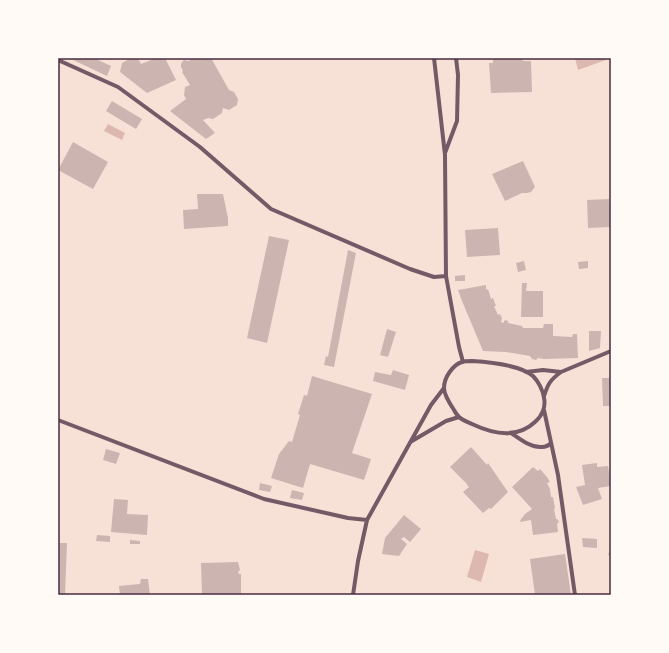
<svg xmlns="http://www.w3.org/2000/svg" width="669" height="653" font-family="Quicksand,sans-serif">
	<style>
		.water { fill: #dcb8b0 }
		.building { fill: #ccb4b1 }
		.lines { fill: none; stroke-linecap: round; stroke-linejoin: round }
		.minor { stroke: #755966; stroke-width: 4 }
		.neatline { fill: none; stroke: #4a2c40; stroke-width: 1.5 }
	</style>
	<rect width="100%" height="100%" fill="#f7e1d7"/>
	<path class="water" d="M575,58H605L606,60L578,70Z
		M108,124L125,133L122,140L104,131Z
		M475,550L489,554L481,582L467,577Z"/>
	<path class="building" d="M69,58H94L111,66L107,76Z
		M131,58H138L141,64L156,58H165L176,80L147,93L120,72L122,63Z
		M194,58H199L201,60L205,58H211L229,90L234,92L238,99L237,105L229,110L223,108L222,113L213,119L208,118L203,120L215,133L206,139L170,111L186,99L184,95L185,87L190,85L182,72L183,71L181,67V64L182,62L184,60L188,61Z
		M493,58H522L523,61H531L532,92L491,93L489,63H493Z
		M112,101L142,119L136,129L106,111Z
		M73,142L108,162L93,189L58,170Z
		M523,161L535,187L531,192L527,193H522L505,201L492,174Z
		M197,194H223L228,218V226L184,229L183,210L198,209Z
		M609,199V205H611V220H610V227L588,228L587,200Z
		M498,228L500,255L467,257L465,230Z
		M269,236L289,240L267,343L247,338Z
		M348,250L356,253L334,367L324,365L326,356L328,357Z
		M524,261L526,270L518,272L516,263Z
		M588,261V268L579,269L578,262Z
		M465,275V281H455V276Z
		M522,283H527L526,291H543V317H521Z
		M486,285V290L488,289L491,299L493,298L496,306H494L498,315L500,314L502,318L501,322L503,323L505,320L508,321V323L522,326L523,328H543L544,324H553V336L572,337L573,334H577L578,358L544,359L538,358L536,360L532,359L530,356L506,352L483,351L462,301L458,290Z
		M387,329L396,332L388,357L380,355Z
		M589,331H601L600,348L589,351Z
		M393,370L409,375L405,390L373,381L375,372L391,375Z
		M609,375H611V406H603L602,378H609Z
		M312,376L372,394L352,453L371,459L364,480L310,464L303,488L271,478L279,454L289,441L292,442L300,415L298,414L304,395L307,396Z
		M471,447L487,465L488,463L508,492L491,509L489,508L483,513L463,492L469,487L467,485V484L450,467Z
		M106,449L120,453L116,464L103,460Z
		M597,463V467L608,466L611,486L598,488L602,499L583,505L576,487L585,485L582,465Z
		M533,467L538,471L540,469L547,477L550,482L547,483L550,489L551,497H553L555,508L554,509L556,519H557L558,520L559,522L557,524L558,532L533,535L531,520L520,522L521,519L525,514L532,509L512,487Z
		M260,483L272,486L270,492L259,490Z
		M292,490L304,493L302,500L290,498Z
		M114,499L128,500L127,514L148,515L147,535L111,532Z
		M404,515L421,529L410,542L404,537L401,539L407,544L399,556L382,554L385,538Z
		M97,535L110,536V542L96,541Z
		M582,538L597,539V548L583,547Z
		M130,540L140,541V544H130Z
		M58,543H67L65,595L58,594Z
		M611,547V556L608,555Z
		M565,554L571,595H535L530,559Z
		M238,562L240,570L238,572L239,574H241V595H202L201,563Z
		M141,579H148L150,595H120L119,586L140,584Z"/>
	<g class="lines">
		<path class="minor" d="M434,58L445,155L446,276L459,347L463,362
			M58,60L118,87L200,147L271,209L410,269L434,277L446,276
			M445,153L457,121L458,75L456,58
			M472,361C488,362 520,365 533,376C538,381 543,390 544,398C546,407 542,416 535,422C517,439 493,434 472,424C468,422 462,420 459,417C457,415 455,412 454,410C450,404 444,394 444,388C444,377 453,365 462,362C465,361 469,361 472,361Z
			M526,372L543,370L561,372L611,351
			M544,396C548,384 550,380 561,372
			M544,410L558,475L575,595
			M58,420L264,499L348,518L367,520
			M511,433C520,439 531,448 542,447C545,447 549,445 551,443
			M412,441L446,421L459,417
			M353,595L358,561L367,520L431,405L444,388"/>
	</g>
	<rect width="669" height="653" fill="none" stroke="#fffaf5" stroke-width="118"/>
	<rect x="59" y="59" width="551" height="535" class="neatline"/>
</svg>
